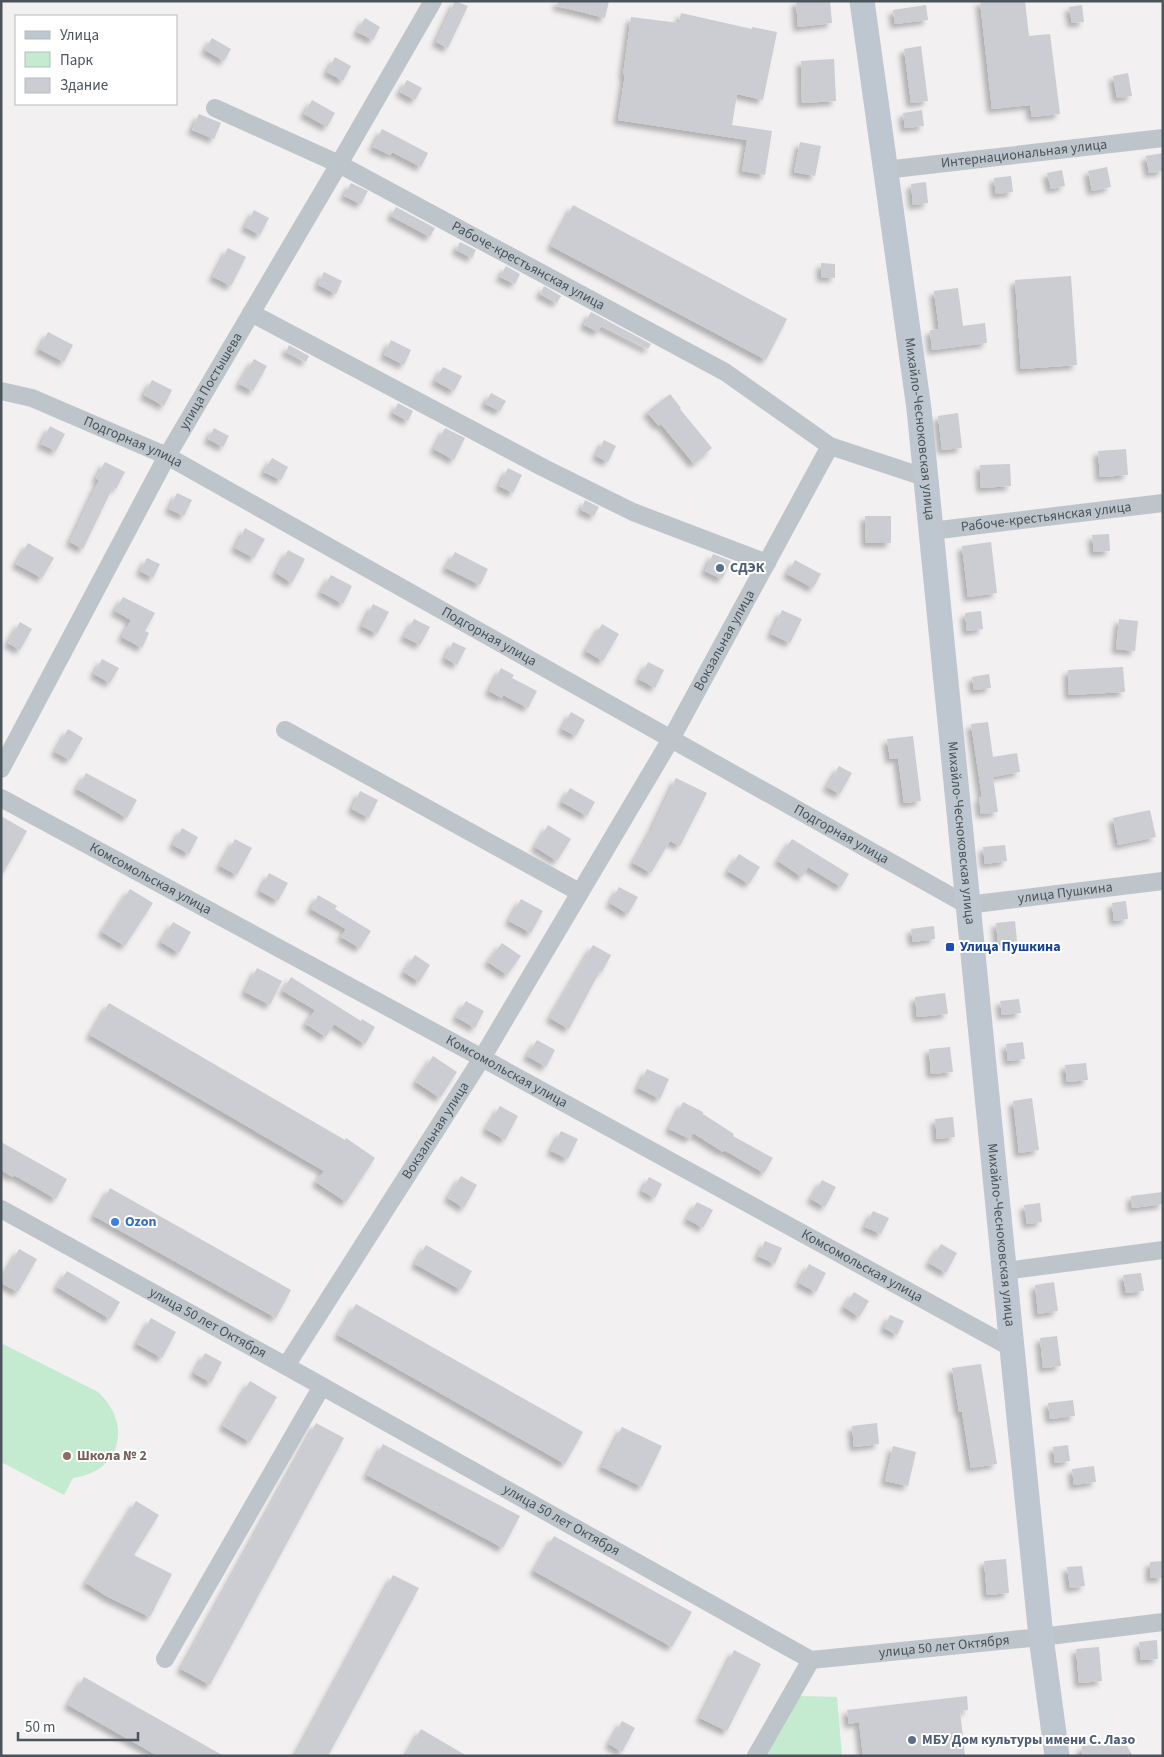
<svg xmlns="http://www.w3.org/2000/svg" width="1164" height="1757" font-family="'Source Sans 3',sans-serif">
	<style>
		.green { fill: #c4ead0 }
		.building { fill: #cbcdd2; filter: url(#shadow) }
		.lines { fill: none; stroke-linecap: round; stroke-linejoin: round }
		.street { stroke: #bdc5cb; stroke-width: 18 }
		.secondary { stroke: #bec7cf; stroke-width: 25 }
		.service-dot { fill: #5c6f8a; stroke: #fff; stroke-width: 2 }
		.transit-dot { fill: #1a4fb4; stroke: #fff; stroke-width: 2 }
		.shop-dot { fill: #3f7fe0; stroke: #fff; stroke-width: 2 }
		.education-dot { fill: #8d6e63; stroke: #fff; stroke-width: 2 }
		.labels { text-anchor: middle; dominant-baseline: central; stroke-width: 4; stroke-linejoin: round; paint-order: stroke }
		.street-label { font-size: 14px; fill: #4a545b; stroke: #fff }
		.service-label { font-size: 14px; font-weight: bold; fill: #4e5e75; stroke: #fff; text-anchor: start }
		.transit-label { font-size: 14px; font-weight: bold; fill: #164399; stroke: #fff; text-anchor: start }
		.shop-label { font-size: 14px; font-weight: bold; fill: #366cbe; stroke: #fff; text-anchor: start }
		.education-label { font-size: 14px; font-weight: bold; fill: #785e54; stroke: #fff; text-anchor: start }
	</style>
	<defs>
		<filter id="shadow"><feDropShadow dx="-4.5" dy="4.5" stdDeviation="2.5" flood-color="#0004"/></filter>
	</defs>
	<rect width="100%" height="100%" fill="#f2f0f0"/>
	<path class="green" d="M1,1343L98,1392C133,1424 121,1472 73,1478L64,1495L1,1462Z
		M799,1696L837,1697L842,1756H763Z"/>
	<path class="building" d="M455,1L468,6L448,48L436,42Z
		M558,1H609L605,18L557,6Z
		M796,1H830L832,23L798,27Z
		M980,1H1025L1029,36L1050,34L1060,114L1032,117L1030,105L992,109Z
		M926,5L928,20L895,24L893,10Z
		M1082,5L1084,22L1072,23L1069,7Z
		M681,13L752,29V27L777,32L763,100L737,94L732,125L772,131L765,175L742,171L747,140L618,120L625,75H623L631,17L679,23Z
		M365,18L380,27L373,40L357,32Z
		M212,38L231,49L224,61L205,50Z
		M921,46L928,101L911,103L904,49Z
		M335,57L351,66L343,81L327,72Z
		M834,59L836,101L802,103L801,61Z
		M1128,73L1132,96L1117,98L1113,76Z
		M407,80L422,88L415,100L400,92Z
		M312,100L335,113L327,127L304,114Z
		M922,110L924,126L905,128L903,113Z
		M199,114L221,123L214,139L192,130Z
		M382,129L428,153L421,167L392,152L390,155L373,147Z
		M800,142L821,146L815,176L794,172Z
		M1163,153V171L1149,173L1146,156Z
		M1107,167L1111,187L1092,191L1088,171Z
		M1062,170L1065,186L1051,189L1047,173Z
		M1011,176L1013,192L996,194L994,178Z
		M926,182L928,203L913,205L911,184Z
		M351,183L368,191L361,204L344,196Z
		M573,205L787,319L766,360L551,246Z
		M396,207L435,228L430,237L391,216Z
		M254,210L269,218L260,235L245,227Z
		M460,242L476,250L472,258L456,250Z
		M228,248L246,257L231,286L213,277Z
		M821,263L835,264V278L821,277Z
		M506,266L520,274L515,284L500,277Z
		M324,272L342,281L336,294L318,285Z
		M1071,276L1077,365L1021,369L1015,280Z
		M544,286L561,296L557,303L540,294Z
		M958,288L963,326L985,323L987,343L932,350L930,330L939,329L934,291Z
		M591,312L651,344L648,349L601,326L598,332L584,325Z
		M48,332L73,345L64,362L39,349Z
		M391,340L411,350L404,365L384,355Z
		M289,345L309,356L306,362L286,352Z
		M254,359L267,366L253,391L239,384Z
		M443,367L462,376L454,391L435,381Z
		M152,380L172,390L164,406L144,395Z
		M491,393L506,401L500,411L485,404Z
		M670,394L681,408L680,409L712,448L694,464L661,424L659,426L647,412Z
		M398,403L413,411L408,421L393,413Z
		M958,413L962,448L942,450L938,416Z
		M50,426L65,434L56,451L41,444Z
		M214,428L229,436L223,447L208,439Z
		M445,428L465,438L454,460L434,449Z
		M604,440L616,446L608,462L596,456Z
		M1126,449L1128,475L1100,477L1098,451Z
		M272,458L288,467L281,480L264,472Z
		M105,462L125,472L116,489L113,487L83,549L70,542L99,480L96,478Z
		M1010,464L1011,486L981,488L980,465Z
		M508,468L522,475L513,493L499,486Z
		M177,493L192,500L184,516L169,509Z
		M585,500L599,507L594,516L581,510Z
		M865,516H891V543H866Z
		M245,528L265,539L254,558L235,548Z
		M1109,534L1110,551L1094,552L1092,535Z
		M991,542L997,593L968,597L962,546Z
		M28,543L54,558L42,578L16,564Z
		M288,550L305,559L292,583L276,573Z
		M455,552L488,569L480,585L446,568Z
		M713,554L731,561L722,579L705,571Z
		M147,558L160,564L153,578L140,571Z
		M795,560L821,574L813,588L787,574Z
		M331,575L352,586L343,604L321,592Z
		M123,597L155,613L145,631L149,633L142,648L122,637L131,620L115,611Z
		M373,604L389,612L377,634L362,626Z
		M782,610L802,619L790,643L771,634Z
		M981,611L983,629L967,631L965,613Z
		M414,619L430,627L420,645L404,637Z
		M1119,619L1138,621L1135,651L1116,649Z
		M20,622L32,629L20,650L8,643Z
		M602,624L619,634L603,661L586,651Z
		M453,642L466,648L457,665L445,658Z
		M102,659L119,668L110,683L94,674Z
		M648,662L664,670L655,688L639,679Z
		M1123,667L1125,692L1069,695L1068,670Z
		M501,668L514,675L512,678L537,691L528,708L503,695L502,698L489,691Z
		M989,674L991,688L974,690L972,677Z
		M571,712L585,720L576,736L562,729Z
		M988,722L993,757L1017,753L1020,772L993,777L998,812L981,814L979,798L982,797L971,724Z
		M68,729L83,738L70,760L55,752Z
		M913,736L921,801L904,803L898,758L890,759L887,739Z
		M839,766L852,773L840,794L827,787Z
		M86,773L137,800L127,818L77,789Z
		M676,778L707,793L680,846L670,841L651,873L633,863L651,831Z
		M570,788L595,802L587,816L562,802Z
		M360,791L378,800L369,818L352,809Z
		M1150,810L1156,837L1118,845L1113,818Z
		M1,816L27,831L1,877Z
		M548,825L571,839L557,861L535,847Z
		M182,828L198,837L189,854L173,845Z
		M235,839L252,848L237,875L220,866Z
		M792,839L849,874L841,887L808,867L802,877L778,861Z
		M1005,845L1007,861L985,864L983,847Z
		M739,854L760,867L749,884L728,871Z
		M269,873L288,883L278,901L260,891Z
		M619,887L638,897L628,914L610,903Z
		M130,889L153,903L125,946L102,932Z
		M318,895L337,906L335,909L371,931L360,948L341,937L346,929L311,909Z
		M521,899L543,911L531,933L509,921Z
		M1126,901L1128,919L1114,921L1112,903Z
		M1015,921L1017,941L998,943L996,923Z
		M173,922L191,932L179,953L161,942Z
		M934,926L935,939L913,942L911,929Z
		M502,943L521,956L507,975L488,962Z
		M593,945L611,955L602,972L600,971L569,1029L550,1018Z
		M415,955L430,965L419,982L404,972Z
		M257,968L282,981L270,1005L245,992Z
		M291,977L361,1021L362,1019L375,1027L365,1044L334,1024L326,1037L306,1024L315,1010L283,991Z
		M945,993L948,1014L917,1017L915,997Z
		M1019,999L1021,1013L1002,1015L1000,1001Z
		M466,1001L484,1011L475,1028L456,1017Z
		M109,1003L345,1140L346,1138L375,1158L346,1202L316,1182L324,1171L90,1035Z
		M537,1040L555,1050L546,1067L527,1056Z
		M1023,1042L1025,1059L1008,1061L1006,1044Z
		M950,1047L953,1072L931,1074L929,1049Z
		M433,1056L457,1072L440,1098L416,1082Z
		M1086,1063L1088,1080L1067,1082L1065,1065Z
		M647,1069L669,1079L660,1099L638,1088Z
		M1032,1098L1039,1150L1019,1153L1013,1101Z
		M683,1102L703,1112V1114L734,1134L733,1136L773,1158L764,1173L724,1150L723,1152L693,1133L690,1139L669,1129Z
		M500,1106L518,1116L505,1140L486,1129Z
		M953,1117L955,1137L937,1139L935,1119Z
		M561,1131L578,1139L568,1159L551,1151Z
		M1,1142L67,1179L56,1199L14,1175L13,1177L1,1170Z
		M461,1176L477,1185L464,1208L448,1198Z
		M649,1177L662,1184L655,1198L642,1191Z
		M822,1180L836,1187L825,1207L811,1199Z
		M110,1188L291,1290L276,1318L94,1216Z
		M1163,1192V1204L1132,1208L1131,1196Z
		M697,1202L713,1210L703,1228L687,1219Z
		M1040,1203L1042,1222L1027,1224L1024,1205Z
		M873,1211L889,1218L881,1234L865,1227Z
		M765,1241L782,1248L775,1264L758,1256Z
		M941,1244L957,1253L946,1273L929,1263Z
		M426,1245L472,1271L461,1290L415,1264Z
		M19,1249L37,1259L18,1292L1,1283V1280Z
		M809,1264L826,1273L816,1292L799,1283Z
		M67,1271L120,1302L110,1319L57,1287Z
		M1141,1273L1144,1291L1126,1293L1123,1275Z
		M1054,1282L1058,1311L1038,1314L1035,1285Z
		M854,1292L869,1301L859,1317L844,1307Z
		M356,1304L583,1432L565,1464L338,1335Z
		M890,1315L904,1321L897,1335L884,1328Z
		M151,1318L176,1332L162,1358L137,1344Z
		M1057,1336L1061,1366L1043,1368L1040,1338Z
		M205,1353L222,1362L211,1383L194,1373Z
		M981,1364L997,1464L971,1468L962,1412H959L952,1368Z
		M250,1381L277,1397L250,1442L223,1426Z
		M1073,1400L1075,1416L1050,1419L1048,1403Z
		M316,1423L344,1438L210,1685L181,1669Z
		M877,1423L879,1444L854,1447L852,1426Z
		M622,1427L662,1446L642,1487L602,1467Z
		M383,1444L520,1516L503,1548L367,1475Z
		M1068,1445L1070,1461L1055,1463L1053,1447Z
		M893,1446L916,1452L908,1486L885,1481Z
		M1094,1466L1096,1482L1074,1485L1072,1469Z
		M136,1501L159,1515L134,1555L172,1574L150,1617L108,1597L86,1583Z
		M554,1536L692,1612L672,1647L534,1571Z
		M1006,1559L1009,1593L987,1595L984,1561Z
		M1163,1561V1578H1150V1562Z
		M1082,1566L1085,1586L1070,1588L1067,1567Z
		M393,1575L419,1588L328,1756H295Z
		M1157,1640L1158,1659L1141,1660L1139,1642Z
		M1099,1647L1102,1681L1079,1683L1076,1649Z
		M734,1650L761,1664L727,1731L700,1718Z
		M84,1677L224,1756H158L68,1705Z
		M967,1696L968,1710L960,1711L965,1756H863L859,1722L849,1724L847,1710Z
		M622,1721L635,1728L622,1752L609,1744Z
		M421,1729L467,1756H406Z
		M1125,1743L1133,1756H1082V1746Z"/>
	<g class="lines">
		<g class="street">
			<path id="s1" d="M215,108L339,164L725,372L830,446"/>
			<path id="s2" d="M885,170L1163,138"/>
			<path d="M251,313L544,468L633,512L767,563"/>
			<path id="s3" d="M1,391L32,398L167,456L967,905L1163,881"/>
			<path id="s4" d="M931,531L1163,503"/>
			<path d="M285,730L579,892"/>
			<path id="s5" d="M1,769L167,456L339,164L433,1"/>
			<path id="s6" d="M1,798L482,1058L1012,1348"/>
			<path id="s7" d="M1,1209L286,1366L811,1660L1041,1637L1163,1622"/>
			<path d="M1005,1271L1163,1250"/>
			<path id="s8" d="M286,1366L482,1058L671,739L830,446L924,477"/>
			<path d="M165,1659L322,1386"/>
			<path d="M756,1756L811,1660"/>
		</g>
		<path class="secondary" id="s9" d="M862,1L919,409L1012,1348L1041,1637L1057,1756"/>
	</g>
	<g class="service-dot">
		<circle cx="720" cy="568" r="5"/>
		<circle cx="912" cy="1740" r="5"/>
	</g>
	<rect class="transit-dot" x="945" y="942" width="10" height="10" rx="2.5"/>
	<circle class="shop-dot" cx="115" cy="1222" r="5"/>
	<circle class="education-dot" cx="67" cy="1456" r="5"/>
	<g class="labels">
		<g class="street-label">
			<text stroke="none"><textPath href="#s2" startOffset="140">Интернациональная улица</textPath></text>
			<text stroke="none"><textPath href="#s1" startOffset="351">Рабоче-крестьянская улица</textPath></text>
			<text stroke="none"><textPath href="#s5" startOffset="441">улица Постышева</textPath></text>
			<text stroke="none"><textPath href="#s9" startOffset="432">Михайло-Чесноковская улица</textPath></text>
			<text stroke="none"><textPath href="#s3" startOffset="142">Подгорная улица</textPath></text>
			<text stroke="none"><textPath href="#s4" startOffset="116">Рабоче-крестьянская улица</textPath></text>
			<text stroke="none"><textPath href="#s3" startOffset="548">Подгорная улица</textPath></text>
			<text stroke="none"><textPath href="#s8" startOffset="848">Вокзальная улица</textPath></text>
			<text stroke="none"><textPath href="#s9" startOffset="838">Михайло-Чесноковская улица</textPath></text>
			<text stroke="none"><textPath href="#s3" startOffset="952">Подгорная улица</textPath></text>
			<text stroke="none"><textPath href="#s6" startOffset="170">Комсомольская улица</textPath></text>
			<text stroke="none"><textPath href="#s3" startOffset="1195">улица Пушкина</textPath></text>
			<text stroke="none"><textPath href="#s6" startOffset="575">Комсомольская улица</textPath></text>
			<text stroke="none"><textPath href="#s8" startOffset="279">Вокзальная улица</textPath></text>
			<text stroke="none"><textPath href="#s9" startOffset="1242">Михайло-Чесноковская улица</textPath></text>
			<text stroke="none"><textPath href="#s6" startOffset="980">Комсомольская улица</textPath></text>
			<text stroke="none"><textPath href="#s7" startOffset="236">улица 50 лет Октября</textPath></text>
			<text stroke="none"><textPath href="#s7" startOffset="641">улица 50 лет Октября</textPath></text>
			<text stroke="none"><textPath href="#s7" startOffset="1061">улица 50 лет Октября</textPath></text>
		</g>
		<g class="service-label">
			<text x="730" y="568">СДЭК</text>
			<text x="922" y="1740">МБУ Дом культуры имени С. Лазо</text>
		</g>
		<g class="transit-label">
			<text x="960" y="947">Улица Пушкина</text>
		</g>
		<g class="shop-label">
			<text x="125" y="1222">Ozon</text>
		</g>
		<g class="education-label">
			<text x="77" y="1456">Школа № 2</text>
		</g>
	</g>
	<rect width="1164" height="1757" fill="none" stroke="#4a545b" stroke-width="5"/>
	<rect x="15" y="15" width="162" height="90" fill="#ffffff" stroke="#b7bbbd"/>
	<rect x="25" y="31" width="25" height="8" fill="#bec7cf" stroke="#b7bbbd"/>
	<text x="60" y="40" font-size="15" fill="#4a545b">Улица</text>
	<rect x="25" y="52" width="25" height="15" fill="#c4ead0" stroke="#b7bbbd"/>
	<text x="60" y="65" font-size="15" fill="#4a545b">Парк</text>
	<rect x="25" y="78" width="25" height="15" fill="#cbcdd2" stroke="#b7bbbd"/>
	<text x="60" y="90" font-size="15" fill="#4a545b">Здание</text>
	<path d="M18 1732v8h120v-8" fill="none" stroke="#4a545b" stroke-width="2.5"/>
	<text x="25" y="1732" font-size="15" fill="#4a545b" stroke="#ffffff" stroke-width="4" paint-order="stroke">50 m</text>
</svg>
